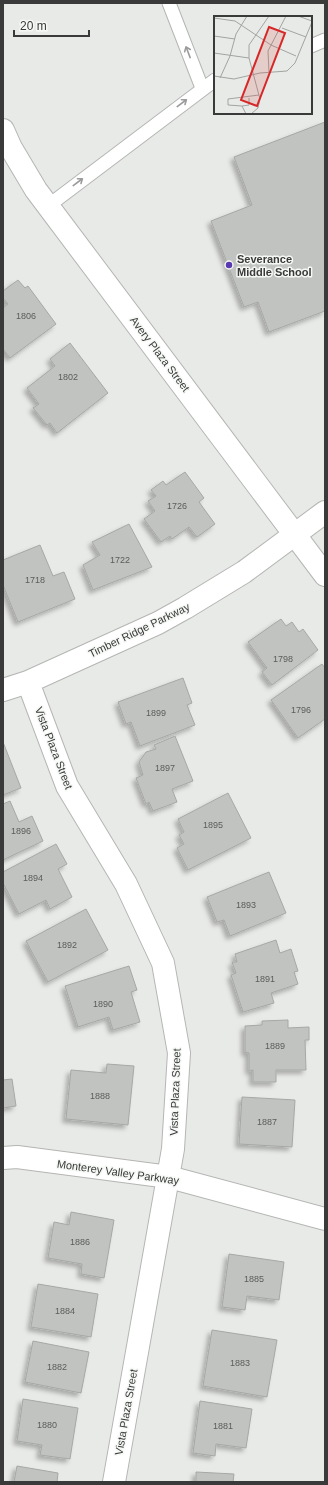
<svg xmlns="http://www.w3.org/2000/svg" width="328" height="1485" font-family="Arial,sans-serif">
	<style>
		.building { fill: #c0c3c0; stroke: #a6a8a5; filter: url(#shadow) }
		.lines { fill: none; stroke-linecap: round; stroke-linejoin: round }
		.lane-casing { stroke: #b4b6b3; stroke-width: 15 }
		.street-casing { stroke: #b4b6b3; stroke-width: 24 }
		.lane { stroke: #fff; stroke-width: 13 }
		.street { stroke: #fff; stroke-width: 22 }
		.oneway { stroke: #9c9c9c }
		.poi-dot { fill: #5939b1; stroke: #f5f8f4; stroke-width: 1.5 }
		.labels { text-anchor: middle; dominant-baseline: central; stroke-width: 3; stroke-linejoin: round; paint-order: stroke }
		.number-label { font-size: 9px; fill: #5b5c5b }
		.poi-label { font-size: 11px; font-weight: bold; fill: #393a39; stroke: #f5f8f4; text-anchor: start }
		.street-label { font-size: 11px; fill: #393a39; stroke: #f5f8f4 }
		.inset-road { fill: none; stroke: #a2a4a1; stroke-width: 1 }
		.view { fill: #d62828; fill-opacity: 0.15; stroke: #d62828; stroke-width: 2 }
		.inset-edge { fill: none; stroke: #393a39; stroke-width: 2 }
	</style>
	<defs>
		<filter id="shadow"><feDropShadow dx="-3.5" dy="3.5" stdDeviation="2" flood-color="#0004"/></filter>
	</defs>
	<rect width="100%" height="100%" fill="#e8eae7"/>
	<path class="building" d="M325,122V311L269,332L258,302L244,307L211,221L252,205L234,157Z
		M18,280L25,288L28,286L56,324L10,358L3,349V308L8,304L3,298V291Z
		M70,343L108,393L57,433L50,423L47,425L33,408L39,404L27,388L55,366L50,359Z
		M185,472L204,498L199,502L215,524L197,537L189,527L172,539L170,536L161,542L144,519L155,511L148,501L156,496L151,490L163,481L166,485Z
		M129,524L152,567L93,590L83,565L100,555L92,542Z
		M40,545L53,576L64,572L75,599L18,622L3,585V560Z
		M281,619L286,626L292,622L299,632L303,629L318,650L272,685L262,672L267,668L248,642Z
		M322,664L325,668V719L298,738L271,700Z
		M183,678L192,703L187,705L195,725L140,746L131,722L126,724L118,702Z
		M175,736L193,781L172,789L177,802L153,811L149,802L146,804L136,778L143,775L139,762L146,752L156,749L154,745Z
		M3,742L21,788L3,795Z
		M228,793L251,838L188,870L177,848L184,844L179,835L184,832L178,819Z
		M10,801L19,822L32,816L43,841L3,860V804Z
		M56,844L67,864L58,869L72,897L50,909L46,900L19,914L3,883V872Z
		M269,872L286,913L230,936L224,920L217,922L207,897Z
		M86,909L108,950L48,982L26,941Z
		M276,940L280,953L291,949L298,971L294,972L298,984L271,993L274,1003L243,1012L231,975L236,973L232,962H237L235,954Z
		M129,966L137,990L131,992L140,1022L113,1030L109,1017L78,1027L65,986Z
		M288,1020V1028L309,1027V1040H305L306,1070H276V1082H253V1070L249,1071V1053L245,1052V1026L262,1025V1021Z
		M107,1064L134,1066L128,1125L66,1119L71,1070L106,1073Z
		M12,1079L16,1106L3,1108V1080Z
		M242,1097L295,1100L292,1147L239,1144Z
		M71,1212L114,1220L104,1278L81,1274L82,1264L48,1258L54,1222L69,1225Z
		M229,1254L284,1262L279,1300L247,1296L245,1310L222,1307Z
		M38,1284L98,1294L91,1337L31,1327Z
		M212,1330L277,1340L267,1397L203,1386Z
		M33,1341L89,1352L81,1393L25,1382Z
		M23,1399L78,1408L70,1459L40,1455L42,1445L17,1441Z
		M200,1401L252,1409L246,1448L216,1444L215,1456L193,1453Z
		M17,1466L58,1473L57,1482H14Z
		M196,1472L234,1474L233,1482H196Z"/>
	<g class="lines">
		<g class="lane-casing">
			<path id="lane" d="M169,3L202,88
				M311,46L325,40
				M48,206L215,80"/>
		</g>
		<g class="street-casing">
			<path id="street" d="M3,130L11,148L36,190L325,575
				M28,682L67,786L126,884L163,963L179,1053L173,1149L114,1482
				M3,690L28,682L158,623L185,608L244,572L325,512
				M3,1158L17,1157L169,1177L325,1219"/>
		</g>
		<use href="#lane" class="lane"/>
		<use href="#street" class="street"/>
	</g>
	<defs><path id="oneway-shaft" d="M-6 0H5M1.5-3L5.5 0L1.5 3" fill="none" stroke-width="1.6" stroke-linecap="round" stroke-linejoin="round"/></defs>
	<g class="oneway">
		<use href="#oneway-shaft" transform="translate(188 52) rotate(-111)"/>
		<use href="#oneway-shaft" transform="translate(182 103) rotate(-37)"/>
		<use href="#oneway-shaft" transform="translate(78 182) rotate(-37)"/>
	</g>
	<circle class="poi-dot" cx="229" cy="265" r="4"/>
	<g class="labels">
		<g class="number-label">
			<text x="26" y="316">1806</text>
			<text x="68" y="377">1802</text>
			<text x="177" y="506">1726</text>
			<text x="120" y="560">1722</text>
			<text x="35" y="580">1718</text>
			<text x="283" y="659">1798</text>
			<text x="301" y="710">1796</text>
			<text x="156" y="713">1899</text>
			<text x="165" y="768">1897</text>
			<text x="213" y="825">1895</text>
			<text x="21" y="831">1896</text>
			<text x="33" y="878">1894</text>
			<text x="246" y="905">1893</text>
			<text x="67" y="945">1892</text>
			<text x="265" y="979">1891</text>
			<text x="103" y="1004">1890</text>
			<text x="275" y="1046">1889</text>
			<text x="100" y="1096">1888</text>
			<text x="267" y="1122">1887</text>
			<text x="80" y="1242">1886</text>
			<text x="254" y="1279">1885</text>
			<text x="65" y="1311">1884</text>
			<text x="240" y="1363">1883</text>
			<text x="57" y="1367">1882</text>
			<text x="47" y="1425">1880</text>
			<text x="223" y="1426">1881</text>
		</g>
		<g class="poi-label">
			<text x="237" y="259">Severance<tspan x="237" dy="13">Middle School</tspan></text>
		</g>
		<g class="street-label">
			<text transform="translate(160 354) rotate(53)">Avery Plaza Street</text>
			<text transform="translate(139 630) rotate(-26)">Timber Ridge Parkway</text>
			<text transform="translate(54 748) rotate(69)">Vista Plaza Street</text>
			<text transform="translate(175 1092) rotate(-88)">Vista Plaza Street</text>
			<text transform="translate(118 1172) rotate(8)">Monterey Valley Parkway</text>
			<text transform="translate(126 1412) rotate(-80)">Vista Plaza Street</text>
		</g>
	</g>
	<g transform="translate(214 16)">
		<rect width="98" height="98" fill="#e8eae7"/>
		<path class="inset-road" d="M84,0L98,5M0,2L21,5L57,29L82,40M68,12L92,21M0,20L21,23M0,37L35,42M55,56L54,35L72,0M0,60L20,63L46,57L73,55L81,47L98,6M6,62L16,40L22,18L33,0M28,90L35,89V82M32,98L28,90L14,89V83L45,79M37,98L44,92L46,83L35,42V29L55,0"/>
		<path class="view" d="M55,11L71,17L43,90L27,84Z"/>
		<rect width="98" height="98" class="inset-edge"/>
	</g>
	<rect width="328" height="1485" fill="none" stroke="#393a39" stroke-width="8"/>
	<path d="M14 30v6h75v-6" fill="none" stroke="#393a39" stroke-width="2"/>
	<text x="20" y="30" font-size="12" fill="#393a39" stroke="#f5f8f4" stroke-width="3" paint-order="stroke">20 m</text>
</svg>
